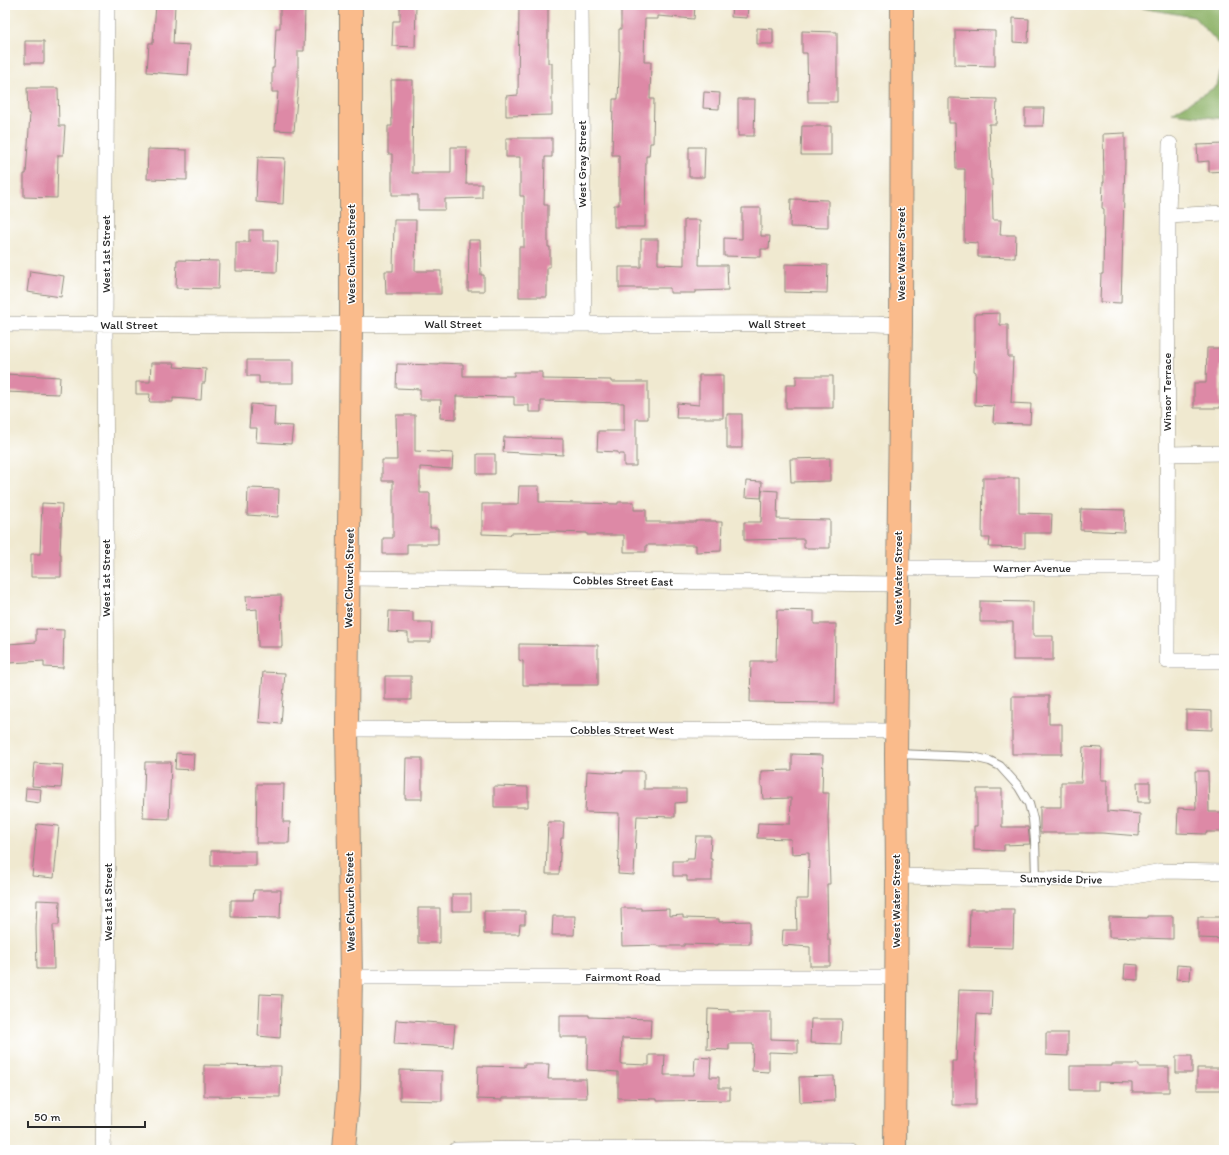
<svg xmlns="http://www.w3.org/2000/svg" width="1229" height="1155" font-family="Itim,sans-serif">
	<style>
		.forest { fill: #8db268; stroke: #5c6e4a }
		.building { fill: #dd89a6 }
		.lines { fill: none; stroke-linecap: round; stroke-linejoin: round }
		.lane-casing { stroke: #8e8a7e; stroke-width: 10 }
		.street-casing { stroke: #8e8a7e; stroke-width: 16 }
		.primary-casing { stroke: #8e8a7e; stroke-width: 24 }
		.lane { stroke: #fff; stroke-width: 8 }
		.street { stroke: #fff; stroke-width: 15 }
		.primary { stroke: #fabb8b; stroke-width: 22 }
		.labels { text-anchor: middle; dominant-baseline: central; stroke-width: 3; stroke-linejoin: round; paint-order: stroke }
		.street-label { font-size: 12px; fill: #2b2b2b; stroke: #fff }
	</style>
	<rect width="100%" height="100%" fill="#fff"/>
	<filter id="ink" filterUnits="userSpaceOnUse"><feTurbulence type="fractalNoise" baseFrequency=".025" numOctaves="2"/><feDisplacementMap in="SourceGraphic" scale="8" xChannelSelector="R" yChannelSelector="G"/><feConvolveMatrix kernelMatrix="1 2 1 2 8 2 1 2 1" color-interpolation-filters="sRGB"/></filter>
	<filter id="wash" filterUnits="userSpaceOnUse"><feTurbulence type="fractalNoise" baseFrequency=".012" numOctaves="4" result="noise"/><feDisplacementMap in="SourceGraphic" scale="16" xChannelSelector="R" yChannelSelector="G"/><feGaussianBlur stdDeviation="0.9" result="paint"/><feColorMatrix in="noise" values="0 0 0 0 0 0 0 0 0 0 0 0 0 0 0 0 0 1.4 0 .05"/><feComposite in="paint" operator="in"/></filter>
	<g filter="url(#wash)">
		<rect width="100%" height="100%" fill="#f0e9d0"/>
		<path class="forest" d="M1125,5H1224V49L1194,17Z
			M1224,57V119L1172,113L1217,86Z"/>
		<g id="blocks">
			<path class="building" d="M156,5H175L173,44L190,45L188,75L147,72L149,43H153Z
				M280,5H305L304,51H298V88L294,131L275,130L278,92H272V68H274L276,28H280Z
				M400,5H416L415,47L392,46L393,21H400Z
				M519,5H548V63H552V115L506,116V96L518,95Z
				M621,5H695L694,19L658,16V19H645L644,62H651L650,99H654L653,143H650L649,156H646L645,227H614V205H619V155H612L613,99H618L620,51H619V29H621Z
				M732,5H748L747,18L731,17Z
				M1013,18L1029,19L1028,43L1013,42Z
				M757,28L773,29V44H757Z
				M955,30L995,31V66L955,65Z
				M802,31L837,32V102H808L807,53H802Z
				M25,41H44V63H25Z
				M391,80H413L412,173H451V147H467L466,184H482V198L445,199V210H418V195H392V154H388V126H392Z
				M27,88H58L59,126H65L63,155H58L57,198L24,197V174H26L30,114H28Z
				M704,92L720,93L719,109L703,108Z
				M949,98L997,99L996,124H989L991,179H992L993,220H1001L1000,235H1016L1015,258L978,257V243L964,242L965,169H956L955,123H949Z
				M738,99H755L754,136H738Z
				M1025,108H1044L1043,126H1025Z
				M802,126H831V155H801Z
				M1125,133V162L1121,303L1100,302L1101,274H1103L1104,209L1102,208L1103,182H1104L1103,134Z
				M506,138H552V157H545L544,205H548V247H550V267H547V297H519V247H524V196H520V157H506Z
				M1224,144V171L1209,172V161L1198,162L1197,145Z
				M689,147H705L704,177H689Z
				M148,149L187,150V180L147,179Z
				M258,157L285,158L283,204L256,202Z
				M791,199L828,200V228L790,227Z
				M742,208H761V236H770L769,249H761V257L724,256V238L742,239Z
				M394,220H416L415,271H441V294H386L385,271H393Z
				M684,220H700L699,265H727L728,290L695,291V293H670V288H619V267H641V239H658V264L684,265Z
				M249,230H263V241H278L277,272L236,271V242H249Z
				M469,240H480L481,275H484V291H468Z
				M177,260L219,261L218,289L176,288Z
				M785,264L828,265L827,293L785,292Z
				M30,271L64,276L61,297L27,292Z
				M1000,313V325H1008V357H1013L1011,403L1031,404L1030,424L993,423L994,406L975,405L976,372L974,371L975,341V314Z
				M1207,348H1224V366H1220V408H1194V383H1206Z
				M247,360H293V383H259V376H247Z
				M151,363H175L174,367L206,369L205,383H202L201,400L173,398V402H149L150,394H136V382H150Z
				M439,363L463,364V376H514V372H542V379L611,380V382H648V419H636V466H624V454H618V452L597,451L598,431H624V403L541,401V412H529V405H514V397L456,396V419L440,418L441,400H420V389L396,388L397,364L439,365Z
				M5,374L60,377L59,394L5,392Z
				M699,375H723V418H676L677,403L699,405Z
				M796,376H833V408H786V385H796Z
				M251,404L275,406L274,425L293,426L291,444L256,442L257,428H249Z
				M727,414H742V448H727Z
				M396,415H415V451L453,453L452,469L420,467V493H430V528H438V544H407V554H383V538H393V481H382V460H397Z
				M504,437L563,439V455L503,452Z
				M477,454H495V474H477Z
				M830,458V481L791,482L790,459Z
				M983,478H1019V513L1052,514L1051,533H1025V548L989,547L990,538H982Z
				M746,481L762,482L761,498L745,497Z
				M519,486H539V502L618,504V502H634V510H646V522H696V521H716V522H722L721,551L696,552V545H646V552H624V535H587V533L556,532L511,533L510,535L482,534V504H518Z
				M248,488L279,489L278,517L247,515Z
				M762,490L778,491L777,519L830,520V548H804V539L744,540V522H761Z
				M42,503L62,504L60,554H61V577H31V554H40Z
				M1081,509L1125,510L1124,532L1080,530Z
				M281,595L282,647H258L257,609L247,610L246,596Z
				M980,601L1033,602V636H1053V660H1013V622H980Z
				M777,610L814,611V624H836L835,703L750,702L751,661H776Z
				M389,611L413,612V622H432L431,642H408V633L388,632Z
				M36,629L64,630L63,668L44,667V661L9,663L8,644L36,642Z
				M519,644L598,645V685H523V661L519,660Z
				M263,672L285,673L281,724L259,722Z
				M385,676H411V700H385Z
				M1012,696H1049V724H1062V754H1012Z
				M1186,710L1212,711V730L1186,729Z
				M1083,747L1102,748L1101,780H1107V811L1140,814L1139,836L1102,833H1040V807H1061V782H1081Z
				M176,753L194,754L193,770L175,769Z
				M792,754L823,755L822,793H829L828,818L830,884H827L828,940H830V966H810V947L782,945L783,930H797L796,899H808L809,853L792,854L791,839L757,838L758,823L790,824L791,798L763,799L762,786H761V771L792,770Z
				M406,758H422V799H405Z
				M145,762H171L169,819L143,818Z
				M34,763L63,765L61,788L32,786Z
				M587,771L623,773V771H644V789H686V802L675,803V817L637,816L634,875L618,874L619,852H618L619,813L585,812Z
				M1195,771H1208L1209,812H1224V832H1207L1206,834L1177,833L1178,808L1196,809Z
				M1137,782H1150V802H1138Z
				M257,784H284L283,822H290L289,843H256Z
				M494,786L528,787V807H494Z
				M26,788L41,789L40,803L25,801Z
				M977,789H1002V827H1028L1030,844L1004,845V851L974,850V826H977Z
				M548,822H564L563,838H561L559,874H546Z
				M37,824L59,826L54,878L32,876Z
				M696,836H711L710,859H712V881H687V876H673V861H687V859H694Z
				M211,851H256V866H211Z
				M254,890H281L280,918L231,917V900H253Z
				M452,894H471V911H452Z
				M37,900L60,901L59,925H53L54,969H37L36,929Z
				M418,908H440V943H418Z
				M621,908H641V910L669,909V916L683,915V918L719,919V922L750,921V944H718V945L684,944V946H658V945L622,946Z
				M970,909H1014L1013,948L969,947Z
				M484,911H525V924H520L519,934H484Z
				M553,916H575L574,935H552Z
				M1147,916H1173V939L1109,937V917L1147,918Z
				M1198,917H1224V939L1198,938Z
				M1125,964L1138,965V980L1124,979Z
				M1177,965L1191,966L1190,980L1176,979Z
				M959,990L992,991L991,1015L977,1014L975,1061H976V1105H952V1061H956Z
				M260,994L282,995L280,1038L258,1036Z
				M708,1009L730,1010V1012H771V1039L798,1040V1053L769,1052V1072L752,1071L753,1044H729V1050L707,1049Z
				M560,1015H589V1017L651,1019L650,1039L622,1038L621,1064L649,1065V1055H665L664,1075H694L695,1057L711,1058L710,1077H719V1088H730V1100L657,1101V1099L618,1098V1072L587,1070L588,1037H560Z
				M811,1019H842L841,1044L810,1043Z
				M396,1020L455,1024L453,1047L394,1044Z
				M1046,1033H1068V1056L1046,1055Z
				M1176,1056H1192V1073H1176Z
				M524,1064H549L548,1079H586L587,1098H502V1100L477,1099L478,1066L524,1067Z
				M1112,1064H1139V1067H1169V1092H1132V1083L1098,1082V1090H1070V1066H1112Z
				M204,1065L281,1066L280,1097L204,1096Z
				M1197,1068H1224V1090H1197Z
				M400,1070L442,1071V1101L400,1100Z
				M834,1076L835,1101L800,1102L799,1077Z"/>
		</g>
	</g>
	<g filter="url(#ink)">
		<use href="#blocks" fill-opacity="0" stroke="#8e8a7e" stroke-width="1"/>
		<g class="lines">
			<g class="lane-casing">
				<path id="lane" d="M897,754L973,757L990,761L1000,766L1019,787L1029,804L1033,819L1035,840L1036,879"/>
			</g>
			<g class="street-casing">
				<path id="street" d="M581,5L584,323
					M1170,144L1168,216L1167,661H1224
					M1168,216L1224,213
					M5,324C295,326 585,323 875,324L901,325
					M1167,454L1224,453
					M897,568H1167
					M349,578L897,584
					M347,729L896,731
					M897,876L1113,880L1162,871L1224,872
					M351,977H895
					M103,1150L108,959L105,325L107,5
					M456,1150L548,1149L852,1150"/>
			</g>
			<g class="primary-casing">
				<path id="primary" d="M344,1150L349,1088L351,977L347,729L351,325V5
					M895,1150L897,876L896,754L901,325L902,5"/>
			</g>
			<use href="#lane" class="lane"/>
			<use href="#street" class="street"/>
			<use href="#primary" class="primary"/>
		</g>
	</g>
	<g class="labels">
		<g class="street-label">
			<text transform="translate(582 164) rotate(-90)">West Gray Street</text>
			<text transform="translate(106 254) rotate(-90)">West 1st Street</text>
			<text transform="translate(351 254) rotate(-90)">West Church Street</text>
			<text transform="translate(901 254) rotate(-90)">West Water Street</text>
			<text x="453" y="324">Wall Street</text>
			<text x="777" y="324">Wall Street</text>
			<text x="129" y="325">Wall Street</text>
			<text transform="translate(1167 392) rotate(-90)">Winsor Terrace</text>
			<text x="1032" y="568">Warner Avenue</text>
			<text transform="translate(106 578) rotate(-90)">West 1st Street</text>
			<text transform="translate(349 578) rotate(-89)">West Church Street</text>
			<text transform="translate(898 578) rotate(-90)">West Water Street</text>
			<text transform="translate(623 581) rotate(1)">Cobbles Street East</text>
			<text x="622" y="730">Cobbles Street West</text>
			<text transform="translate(1061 879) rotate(1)">Sunnyside Drive</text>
			<text transform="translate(896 901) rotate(-90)">West Water Street</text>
			<text transform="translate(108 902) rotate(-90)">West 1st Street</text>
			<text transform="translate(350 902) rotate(-91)">West Church Street</text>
			<text x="623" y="977">Fairmont Road</text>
		</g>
	</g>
	<rect width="1229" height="1155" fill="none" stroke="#fff" stroke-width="20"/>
	<path d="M28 1121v6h117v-6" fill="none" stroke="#2b2b2b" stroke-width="2"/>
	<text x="34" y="1121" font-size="12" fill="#2b2b2b" stroke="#ffffff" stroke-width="3" paint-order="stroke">50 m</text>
</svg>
